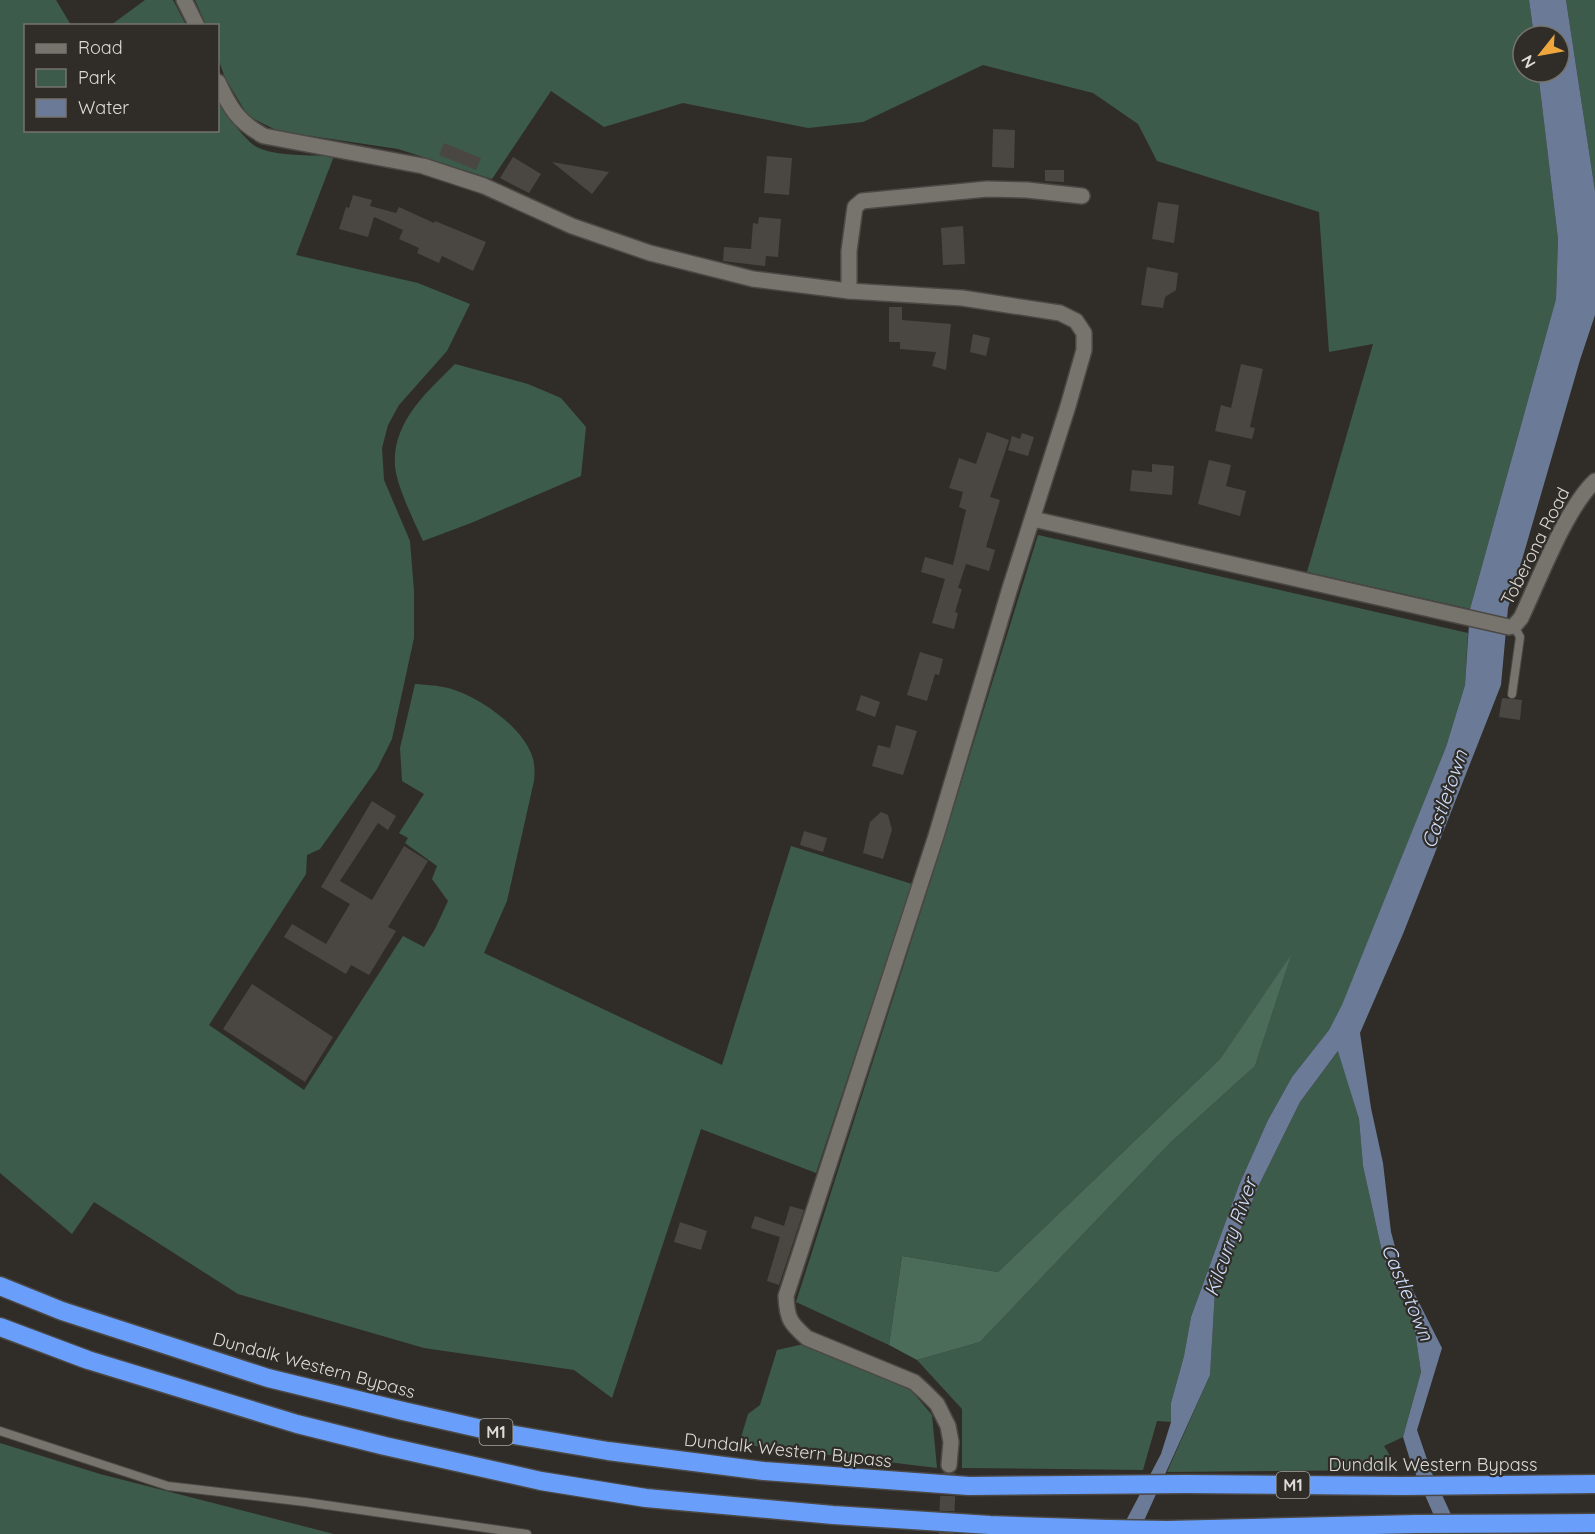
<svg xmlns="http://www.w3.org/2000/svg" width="1595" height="1534" font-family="Quicksand,sans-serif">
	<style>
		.green { fill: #3d5b4b }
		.forest { fill: #4c6c5a }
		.water { fill: #6b7b97 }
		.building { fill: #4a4742 }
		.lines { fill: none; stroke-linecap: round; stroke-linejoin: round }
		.secondary-tunnel { stroke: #4a4742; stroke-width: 15; stroke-dasharray: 15 8; stroke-linecap: butt }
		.lane-casing { stroke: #4b4845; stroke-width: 10 }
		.street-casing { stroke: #4b4845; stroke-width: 18 }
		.secondary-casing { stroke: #4b4845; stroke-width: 18 }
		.highway-casing { stroke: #4b4845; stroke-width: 21 }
		.lane { stroke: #77736d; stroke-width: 8 }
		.street { stroke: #77736d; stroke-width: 15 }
		.secondary { stroke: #77736d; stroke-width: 15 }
		.highway { stroke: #699ffa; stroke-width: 18 }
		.labels { text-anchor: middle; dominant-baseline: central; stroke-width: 4.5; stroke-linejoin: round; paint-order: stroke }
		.shield { fill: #302d28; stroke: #a9a7a3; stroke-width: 1.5 }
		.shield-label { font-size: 16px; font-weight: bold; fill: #dddbd8 }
		.street-label { font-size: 18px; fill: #dddbd8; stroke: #302d28 }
		.water-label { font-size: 20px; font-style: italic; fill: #cddefd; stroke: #302d28 }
	</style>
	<rect width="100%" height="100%" fill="#302d28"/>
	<path class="green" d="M0,0H56L71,25L26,26V130H218V97C223,110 243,138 255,146C273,157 313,155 334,156L296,255L418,283L470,304L447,351L399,405L388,425L382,448L384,480L410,541L414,591V638L392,739L377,769L320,849L307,855L306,874L209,1025L304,1090L403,936L424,947L435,929L448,901L432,879L437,866L405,843L408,838L399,833L424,794L402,781L400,748L415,684C424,685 434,685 443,687C472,692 516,722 529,749C535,760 535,770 534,781L507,901L484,953L722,1065L791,846L912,884L816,1173L701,1129L612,1398L574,1370L424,1348L238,1294L94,1202L72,1234L0,1173Z
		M145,0H173L186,25H111Z
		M195,0H1529L1534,36H1523V72H1538L1558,239L1556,299L1470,609L1307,572L1373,344L1329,352L1319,212L1157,161L1138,124L1093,93L983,65L863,122L808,128L683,103L604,127L551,91L492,179L398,149L278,131L248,116L225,78L218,58V26L206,25Z
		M1566,0H1595V191Z
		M455,364L528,384L561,398L586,427L581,476L471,523L423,541C414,521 397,487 395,466C392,422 427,392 455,364Z
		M1038,535L1468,633L1465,685L1446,747L1342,1006L1329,1030L1292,1077L1268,1120L1239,1185L1191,1317L1184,1356L1171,1403V1422L1157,1421L1143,1470L962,1468V1409L917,1360L980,1342L1171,1142L1255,1066L1290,957L1220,1059L998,1272L902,1256L889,1345L796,1302L934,870Z
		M1339,1050L1359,1119L1363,1166L1383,1256L1397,1290L1413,1318L1421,1372L1403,1437L1384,1446L1399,1470L1167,1472L1210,1375L1215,1291L1258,1187L1300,1102Z
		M804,1344L911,1390L932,1415L937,1468L739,1444L748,1414L760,1405L777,1350Z
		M0,1443L100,1474L334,1534H0Z"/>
	<path class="forest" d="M1291,955L1255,1066L1171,1142L980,1342L917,1360L889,1345L902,1256L998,1272L1220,1059Z"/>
	<path class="water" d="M1529,0H1566L1595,191V315L1580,360L1508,608L1501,685L1403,934L1360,1033L1371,1108L1383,1163L1391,1232L1400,1265L1442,1348L1417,1430L1431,1471L1460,1534H1442L1411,1463L1403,1437L1421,1372L1413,1318L1397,1290L1383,1256L1363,1166L1359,1119L1338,1051L1300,1102L1258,1187L1215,1291L1210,1375L1138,1534H1119L1161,1454L1171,1422V1403L1184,1356L1191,1317L1239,1185L1268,1120L1292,1077L1329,1030L1342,1005L1446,747L1465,685L1470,609L1556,299L1558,239L1538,72H1559V36H1534Z"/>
	<path class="building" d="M993,129L1015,130L1014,168L992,167Z
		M444,143L481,158L476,170L439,155Z
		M767,156L792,158L789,195L764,193Z
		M513,157L541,174L529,193L500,178Z
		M552,162L609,172L592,194Z
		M1045,170H1064V182L1045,181Z
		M353,195L372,200L370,206L396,213L399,207L434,223L435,221L486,242L473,271L442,256L439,263L417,253L419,248L399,239L403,230L374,217L368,237L339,229L346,207L349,208Z
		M1158,202L1179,205L1174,243L1152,239Z
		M759,217L781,219L778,257L766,256L765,266L723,261L724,247L751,249L753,223L758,224Z
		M963,226L965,264L943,265L941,228Z
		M1147,267L1178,273L1176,290L1165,297L1163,308L1141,305Z
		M889,307H902V320L951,324L946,370L932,366L936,352L900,349V342H889Z
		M973,334L990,338L986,356L970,352Z
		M1241,364L1263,369L1250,427L1255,428L1252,439L1215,431L1221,405L1231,408Z
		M987,432L1009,440L990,497L1000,500L986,547L995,550L989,571L966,564L958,588L962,589L955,612L958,613L954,629L932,623L945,579L921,572L925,557L953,565L966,510L959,507L963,492L949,488L959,458L976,464Z
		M1022,433L1034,437L1028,456L1008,450L1012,436L1020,439Z
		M1209,460L1231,465L1226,486L1246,491L1240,516L1198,504Z
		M1152,464L1174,466L1172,495L1130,491L1132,470L1152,472Z
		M920,652L943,659L939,675L935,674L927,701L907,695Z
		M861,695L880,702L875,717L856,710Z
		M1502,698L1522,700L1520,720L1499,717Z
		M896,725L917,731L903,775L872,766L878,745L890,748Z
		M372,801L396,816L388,830L378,823L340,881L372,900L404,846L428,861L388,927L396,931L369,975L351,965L346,974L284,937L292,924L326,944L350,904L321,887Z
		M881,812L888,815L892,830L883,859L863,853L870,822Z
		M804,831L827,838L823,852L800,845Z
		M252,984L333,1037L305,1082L223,1029Z
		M790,1206L804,1210L779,1285L767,1281L780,1237L751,1228L755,1216L784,1226Z
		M680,1222L707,1231L701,1250L674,1242Z"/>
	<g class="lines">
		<path class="secondary-tunnel" d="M946,1534L949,1465"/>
		<g class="lane-casing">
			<path id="lane" d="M1512,694L1520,637L1514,626
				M0,1431L168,1486L305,1502L527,1534"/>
		</g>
		<g class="street-casing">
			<path id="street" d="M849,291V251L855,207L862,201L987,189L1027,190L1082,196"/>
		</g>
		<g class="secondary-casing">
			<path id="secondary" d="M184,0L197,26
				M218,82C230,108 238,122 264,136L423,166L484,186L572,226L650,253L753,279L849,291L962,298L1060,313L1076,321L1084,333V350L1068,406L1010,588L936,836L786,1296C787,1319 790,1323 807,1338L914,1382L925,1392L937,1404L948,1426L951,1442L949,1465
				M1033,519L1509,627L1514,626L1521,618C1539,580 1566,508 1595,481"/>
		</g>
		<g class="highway-casing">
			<path id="highway" d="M0,1286L62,1311L268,1378L403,1411L491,1431L608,1451L764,1471L969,1486L1185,1484L1401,1486L1595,1484
				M0,1327L88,1360L297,1424L385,1446L541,1481L646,1498L833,1515L990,1525L1108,1529L1167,1530L1416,1524L1595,1523"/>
		</g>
		<use href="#lane" class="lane"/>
		<use href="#street" class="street"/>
		<use href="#secondary" class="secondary"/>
		<use href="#highway" class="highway"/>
	</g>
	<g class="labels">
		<g class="shield">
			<rect x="479.5" y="1419" width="33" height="26" rx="4.5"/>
			<rect x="1276.5" y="1472" width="33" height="26" rx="4.5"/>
		</g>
		<g class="shield-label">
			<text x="496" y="1432">M1</text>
			<text x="1293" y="1485">M1</text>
		</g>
		<g class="street-label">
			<text transform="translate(1535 546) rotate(-63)">Toberona Road</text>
			<text transform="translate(314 1365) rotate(15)">Dundalk Western Bypass</text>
			<text transform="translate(788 1450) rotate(6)">Dundalk Western Bypass</text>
			<text x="1433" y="1464">Dundalk Western Bypass</text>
		</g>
		<g class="water-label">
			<text transform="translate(1444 799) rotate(-71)">Castletown</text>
			<text transform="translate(1230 1237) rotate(-71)">Kilcurry River</text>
			<text transform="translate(1408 1292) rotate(67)">Castletown</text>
		</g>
	</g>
	<rect x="24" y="24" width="195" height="108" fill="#302d28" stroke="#75736e" stroke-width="1.5"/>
	<rect x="36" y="44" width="30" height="9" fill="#77736d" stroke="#75736e" stroke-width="1.5"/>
	<text x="78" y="54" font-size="18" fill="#dddbd8">Road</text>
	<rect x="36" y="69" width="30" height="18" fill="#3d5b4b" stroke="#75736e" stroke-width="1.5"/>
	<text x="78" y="84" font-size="18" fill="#dddbd8">Park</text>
	<rect x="36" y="99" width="30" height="18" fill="#6b7b97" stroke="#75736e" stroke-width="1.5"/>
	<text x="78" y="114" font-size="18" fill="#dddbd8">Water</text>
	<g transform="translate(1541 54) rotate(239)"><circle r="28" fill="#302d28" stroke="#75736e" stroke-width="1.5"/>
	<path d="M0-4.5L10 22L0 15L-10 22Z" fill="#efa73d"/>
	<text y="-9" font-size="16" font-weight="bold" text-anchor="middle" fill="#dddbd8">N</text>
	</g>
</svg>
